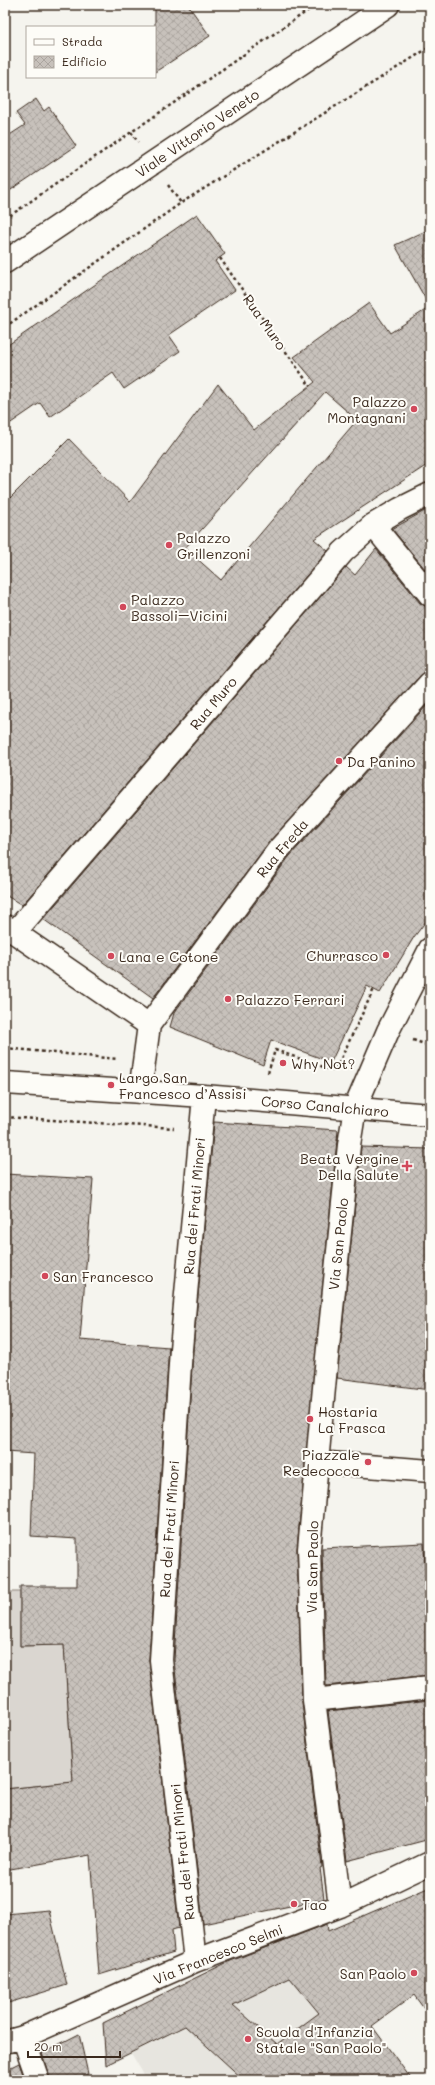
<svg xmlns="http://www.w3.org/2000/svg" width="435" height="2085" font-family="Mali,sans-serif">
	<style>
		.built { fill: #e7e5df }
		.garden { fill: #dad6d0; stroke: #8a8077 }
		.building { fill: url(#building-cross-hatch); stroke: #3b2a1e; fill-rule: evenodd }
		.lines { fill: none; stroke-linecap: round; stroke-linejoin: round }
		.minor-casing { stroke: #3b2a1e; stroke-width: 25 }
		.path { stroke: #3b2a1e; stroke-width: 2.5; stroke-dasharray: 3 3; stroke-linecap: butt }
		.minor { stroke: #fdfcf7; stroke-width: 22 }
		.poi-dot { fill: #d1495b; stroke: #fdfcf7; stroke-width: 1.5 }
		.labels { text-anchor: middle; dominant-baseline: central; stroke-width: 4; stroke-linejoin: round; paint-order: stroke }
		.street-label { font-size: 14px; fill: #3b2a1e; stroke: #fdfcf7 }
		.poi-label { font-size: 14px; fill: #3b2a1e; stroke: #fdfcf7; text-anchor: start }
	</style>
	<defs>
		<pattern id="building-cross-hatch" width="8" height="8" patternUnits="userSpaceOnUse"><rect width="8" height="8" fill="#c7c1bb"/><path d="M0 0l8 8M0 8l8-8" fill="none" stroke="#aca6a0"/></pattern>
	</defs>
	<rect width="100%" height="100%" fill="#f5f4ee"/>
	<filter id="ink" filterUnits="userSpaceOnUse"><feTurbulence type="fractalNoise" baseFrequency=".025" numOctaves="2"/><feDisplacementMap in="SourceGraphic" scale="8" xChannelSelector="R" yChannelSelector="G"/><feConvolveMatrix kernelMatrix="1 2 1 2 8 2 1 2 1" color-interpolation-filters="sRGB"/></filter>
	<g filter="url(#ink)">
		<path class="built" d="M290,1978L319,2013L359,2080H147L131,2053Z"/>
		<path class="garden" d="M5,1592H20V1646L64,1645L73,1782L5,1789Z"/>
		<path class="building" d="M155,5H188L210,36L155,72Z
			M36,99L44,111L49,107L76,146L5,194V138L25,125L16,113Z
			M197,214L225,254L215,261L235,290L169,335L180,351L124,389L113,373L50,417L40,403L5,427V347Z
			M430,229V463L314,539L328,551L22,905L5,895V503L69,439L130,502L218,384L254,430L315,382L294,357L369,303L390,333L430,307L395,245ZM325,392L357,420L221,580L185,548Z
			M430,508V575L392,529Z
			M376,549L420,603L430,607V671L421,675L270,841L153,998L43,919L346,567L355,575Z
			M430,702V916L414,937L380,993L367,986L331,1062L271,1040L263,1065L170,1027L174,1013L289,857Z
			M214,1122L338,1130L297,1549L302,1702L322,1867L320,1868L324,1899L203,1924L174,1660L193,1350Z
			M361,1147L430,1149V1390L337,1378Z
			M5,1174L93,1179L80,1340L169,1347L149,1659L179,1928L172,1930L174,1952L99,1975L90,1855L5,1870V1789L73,1782L64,1645L20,1646V1586H77V1539L31,1536L34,1454L5,1452Z
			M424,1543L430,1675L326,1686L322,1548Z
			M430,1700V1839L347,1861L328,1711Z
			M430,1887V2017L414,1995L372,2026L412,2080H244L185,2026L106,2065L103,2023L228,1962L327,1924L328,1931ZM290,1978L319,2013L277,2044L233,2005Z
			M49,1910L67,1985L5,2004V1914Z
			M79,2034L88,2074L77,2080H50L42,2053Z
			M19,2063L25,2080H5V2070Z"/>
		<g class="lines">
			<g class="minor-casing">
				<path id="minor" d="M5,262L388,5
					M373,525L430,595
					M5,926L149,1025L140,1092
					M15,932L343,552L373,525L400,509L430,494
					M149,1025L279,849L430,683
					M5,1083L204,1096L430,1115
					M317,1462L430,1471
					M314,1700L430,1687
					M340,1906L314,1700L309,1549L325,1377L349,1145L355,1108L388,1031L430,949
					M195,1961L161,1660L181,1349L204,1096
					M23,2037L38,2080
					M5,2042L23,2037L195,1961L340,1906L430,1863"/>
			</g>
			<path class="path" d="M131,132L138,142
				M168,185L181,203
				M5,219L316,5
				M220,258L310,386
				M5,327L181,203L430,47
				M413,1040L430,1046
				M5,1048L117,1059
				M268,1073L275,1050L335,1071L374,989
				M5,1117L174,1128"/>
			<use href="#minor" class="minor"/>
		</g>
	</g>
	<g class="poi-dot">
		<circle cx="414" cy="409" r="4"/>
		<circle cx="169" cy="545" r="4"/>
		<circle cx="123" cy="607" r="4"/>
		<circle cx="339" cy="761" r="4"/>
		<circle cx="386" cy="955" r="4"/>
		<circle cx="111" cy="956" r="4"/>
		<circle cx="228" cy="999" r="4"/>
		<circle cx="283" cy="1063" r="4"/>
		<circle cx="111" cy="1085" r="4"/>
		<path d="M405 1160h4v4h4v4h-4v4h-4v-4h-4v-4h4z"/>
		<circle cx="45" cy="1276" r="4"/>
		<circle cx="310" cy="1419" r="4"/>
		<circle cx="368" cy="1462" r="4"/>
		<circle cx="294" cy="1904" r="4"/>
		<circle cx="414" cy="1973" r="4"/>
		<circle cx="248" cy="2039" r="4"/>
	</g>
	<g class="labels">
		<g class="street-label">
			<text transform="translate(197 133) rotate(-34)">Viale Vittorio Veneto</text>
			<text transform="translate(265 322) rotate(55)">Rua Muro</text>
			<text transform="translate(213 703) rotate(-50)">Rua Muro</text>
			<text transform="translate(282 848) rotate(-50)">Rua Freda</text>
			<text transform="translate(325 1106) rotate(5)">Corso Canalchiaro</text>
			<text transform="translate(194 1206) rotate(-85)">Rua dei Frati Minori</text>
			<text transform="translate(338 1244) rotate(-84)">Via San Paolo</text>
			<text transform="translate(169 1529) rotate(-86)">Rua dei Frati Minori</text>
			<text transform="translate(312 1567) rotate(-89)">Via San Paolo</text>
			<text transform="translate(182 1852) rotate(-96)">Rua dei Frati Minori</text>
			<text transform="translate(218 1954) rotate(-22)">Via Francesco Selmi</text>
		</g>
		<g class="poi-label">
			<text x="406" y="401" text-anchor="end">Palazzo<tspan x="406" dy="16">Montagnani</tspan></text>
			<text x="177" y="537">Palazzo<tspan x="177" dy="16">Grillenzoni</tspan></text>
			<text x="131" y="599">Palazzo<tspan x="131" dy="16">Bassoli–Vicini</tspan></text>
			<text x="347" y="761">Da Panino</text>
			<text x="378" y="955" text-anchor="end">Churrasco</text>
			<text x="119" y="956">Lana e Cotone</text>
			<text x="236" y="999">Palazzo Ferrari</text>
			<text x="291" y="1063">Why Not?</text>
			<text x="119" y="1077">Largo San<tspan x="119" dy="16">Francesco d’Assisi</tspan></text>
			<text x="399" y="1158" text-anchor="end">Beata Vergine<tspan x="399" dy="16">Della Salute</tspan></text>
			<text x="53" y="1276">San Francesco</text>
			<text x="318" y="1411">Hostaria<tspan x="318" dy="16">La Frasca</tspan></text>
			<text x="360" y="1454" text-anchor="end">Piazzale<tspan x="360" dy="16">Redecocca</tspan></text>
			<text x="302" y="1904">Tao</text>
			<text x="406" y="1973" text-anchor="end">San Paolo</text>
			<text x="256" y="2031">Scuola d'Infanzia<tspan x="256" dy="16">Statale "San Paolo"</tspan></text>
		</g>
	</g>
	<rect width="435" height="2085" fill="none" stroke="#fdfcf7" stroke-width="20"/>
	<rect x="10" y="10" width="415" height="2065" fill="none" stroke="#3b2a1e" stroke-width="1.5" filter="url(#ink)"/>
	<rect x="26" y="26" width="130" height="52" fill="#fdfcf7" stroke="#afa8a0"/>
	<rect x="34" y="39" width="20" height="6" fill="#fdfcf7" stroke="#afa8a0"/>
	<text x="62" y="46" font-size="12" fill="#3b2a1e">Strada</text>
	<rect x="34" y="56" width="20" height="12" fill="url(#building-cross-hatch)" stroke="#afa8a0"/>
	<text x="62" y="66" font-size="12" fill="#3b2a1e">Edificio</text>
	<path d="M28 2051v6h92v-6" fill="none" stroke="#3b2a1e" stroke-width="2"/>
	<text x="34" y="2051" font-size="12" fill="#3b2a1e" stroke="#fdfcf7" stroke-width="3" paint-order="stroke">20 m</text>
</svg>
